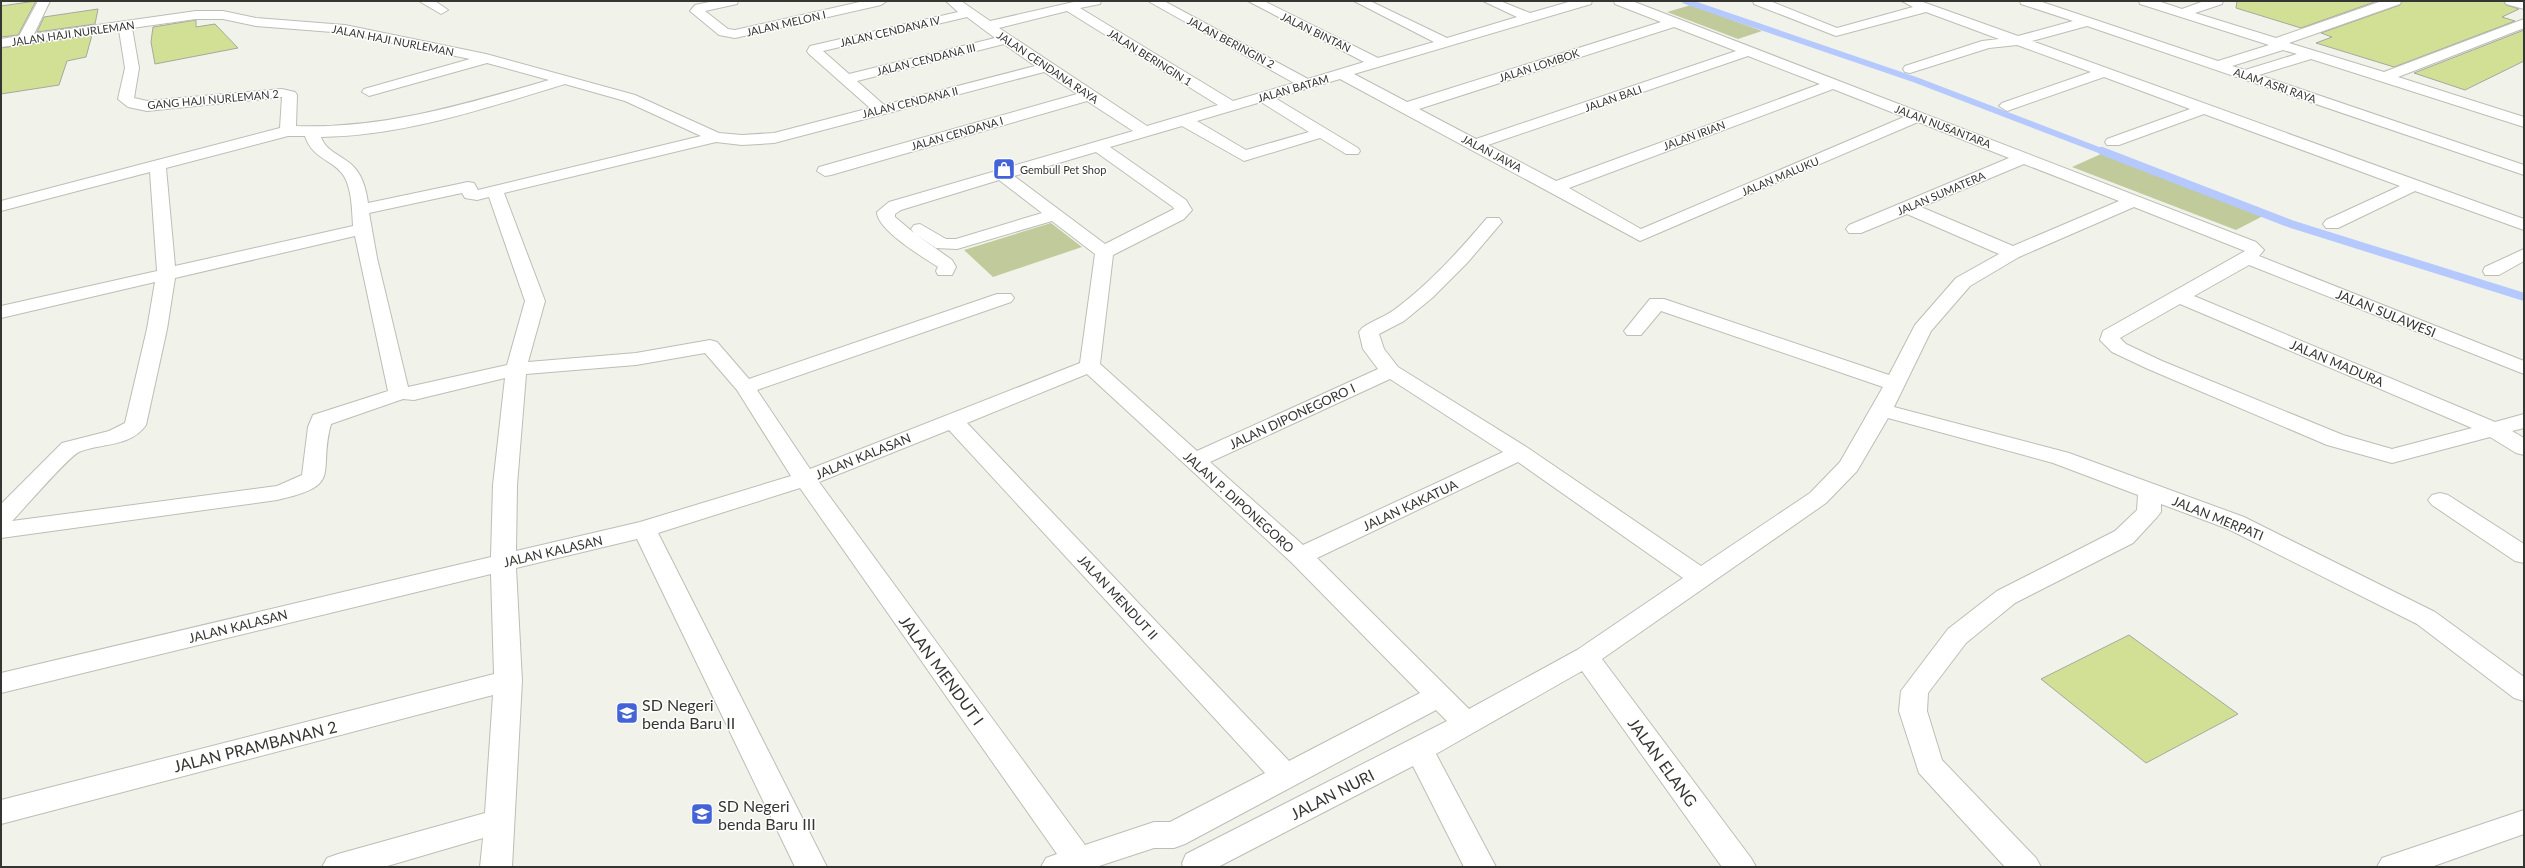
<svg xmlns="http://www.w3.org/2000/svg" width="2525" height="868" font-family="Lato,sans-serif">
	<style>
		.green { fill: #c0ca9b }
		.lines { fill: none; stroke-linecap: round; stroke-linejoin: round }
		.stream-far1 { stroke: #b5c9fe; stroke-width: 6 }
		.stream { stroke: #b5c9fe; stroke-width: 8 }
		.building { fill: #d1e095; stroke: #a6a8a0 }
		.street-casing { stroke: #bcbeb6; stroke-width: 2 }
		.street { fill: #fff; fill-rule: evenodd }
		.labels { text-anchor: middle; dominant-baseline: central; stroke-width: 3; stroke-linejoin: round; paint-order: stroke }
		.far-street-label { font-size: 11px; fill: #353532; stroke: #fff }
		.far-poi-label { font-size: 11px; fill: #353532; stroke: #fff; text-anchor: start }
		.street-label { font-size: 13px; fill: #353532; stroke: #fff }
		.near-street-label { font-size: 16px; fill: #353532; stroke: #fff }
		.near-poi-label { font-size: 16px; fill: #353532; stroke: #fff; text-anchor: start }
	</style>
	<rect width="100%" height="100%" fill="#f1f3ea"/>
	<path class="green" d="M1691,5L1762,31L1738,39L1667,12Z
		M2101,154L2263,216L2236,230L2072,167Z
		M1051,223L1082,247L993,277L964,250Z"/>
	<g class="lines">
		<path class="stream-far1" d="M1685,1L1916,80L2104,152"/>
		<path class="stream" d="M2102,151L2291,224L2524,297"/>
	</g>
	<path class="building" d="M36,1L18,35L1,37V6Z
		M2237,1H2377L2301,28L2236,8Z
		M2402,1H2504L2506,5L2519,9L2502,17L2515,21L2394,67L2316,43L2332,37L2321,33L2400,5Z
		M98,9L95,24L37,32L44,17Z
		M196,20V27L215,24L238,48L155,64L151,42L153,27Z
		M2524,30V61L2465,90L2414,73Z
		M92,35L86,57L67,61L59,85L1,94V48Z
		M2129,635L2238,714L2146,763L2041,679Z"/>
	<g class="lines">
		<g class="street-casing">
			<path id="street" d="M38,1H50L34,34L196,11H223L256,18L345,25L486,54L635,95L719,133L742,135L774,133L870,108L809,54L807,51L810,46L958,12L946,1H961L990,21L1078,1H1101L1100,4L1080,8L1233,101L1294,83L1148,1H1164L1308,79L1364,62L1248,1H1264L1378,58L1434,42L1354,1H1370L1447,38L1517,17L1483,1H1500L1530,13L1572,1H1592L1591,4L1354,74L1407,102L1661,22L1615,4L1614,1H1632L2256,242L2264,250L2259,256L2524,361V374L2249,265L2194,296L2495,422L2524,414V428L2512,431L2524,438V455L2516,453L2490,437L2392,463L2327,445L2148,369L2112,352L2100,340L2103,331L2245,251L2134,207L2019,257L1970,286L1931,331L1894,407L2069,453L2244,517L2435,612L2524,677V701L2514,698L2417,624L2228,529L2161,504V512L2157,517L2133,543L2015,603L1966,643L1928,693L1927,711L1942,760L2036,858L2041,867H2005L1919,773L1899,711L1901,691L1948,629L1997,591L2115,531L2137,510L2138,495L2053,463L1888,418L1857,471L1826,503L1602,659L1751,858L1756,867H1722L1582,671L1436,754L1496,867H1464L1413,766L1218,867H1183L1182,863L1186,854L1447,721L1436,710L1185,844L1174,848H1154L1096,867H1041L1046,858L1057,854L800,488L658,533L827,867H795L637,539L516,568L522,681L512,867H480L483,838L384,867H322L327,858L338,854L485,813L493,695L1,824V800L494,674L491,574L1,693V673L491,557L493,485L505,378L414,400L403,399L331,424C317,474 345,485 277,500L1,538V504L62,443L109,431L125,423L147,329L155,282L1,318V306L157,271L150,172L1,211V201L280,128L282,97L147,111L128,107L118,99L125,68L119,30L1,47V39L19,36ZM1067,11L1218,105L1147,126L999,28ZM967,17L995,38L849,74L823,51ZM196,19H223L256,26L345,33L470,59L364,89L362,92L369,96L487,63L549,80C465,104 384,129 296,126L297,95L295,92L282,89L147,101L134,98L139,68L132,28ZM1674,27L1736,51L1476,139L1419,109ZM1004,44L1035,66L884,105L857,81ZM1748,56L1820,84L1556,181L1488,145ZM1044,72L1077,94L819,167L817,171L825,176L831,175L1087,101L1133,131L889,202L877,212C877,230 923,257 938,267L936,271L938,275H952L956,267L952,260L914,233L936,248L957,249L1052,221L1095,254L1080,363L810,469L757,390L1011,302L1014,298L1011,294H997L749,379L717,342L710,340L636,353L528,362L545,301L504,193L716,142L742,145L774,143ZM1340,79L1640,241L1918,122L2009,158L1849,225L1846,229L1849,233H1861L1907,214L1999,254L1956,278L1915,325L1889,375L1664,299H1650L1624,331L1627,335H1641L1661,311L1883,387L1840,462L1810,493L1701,566L1528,448L1398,367L1384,349L1379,334L1404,321L1432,298L1468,262L1502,222L1499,218H1487C1459,251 1429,284 1394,310C1384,317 1372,321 1362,328L1359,332L1363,349L1378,369L1197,451L1100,364L1113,255L1184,219L1192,210L1186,200L1110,147L1182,126L1244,161L1320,138L1346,154H1358L1360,151L1358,148L1275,98ZM565,84L625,101L701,136L478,190L474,183L468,182L368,203C366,190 363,176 353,166C342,155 326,152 321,137C404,136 486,108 565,84ZM1833,89L1904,117L1641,229L1569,188ZM1261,102L1309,132L1246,150L1197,121ZM288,136H305C313,160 333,159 344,176C352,190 352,210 353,226L175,266L166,168ZM1096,152L1173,207L1174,209L1105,244L1014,176ZM2024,164L2119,201L2013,246L1921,207ZM999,180L1042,213L956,239H946L920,224L914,225L911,229L914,233L895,217V214L901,210ZM462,193L465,198L477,200L489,197L525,301L507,365L408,387L377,258L369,213ZM355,236L388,391L313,415L308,427L302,475L277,486L12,521C24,509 68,457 79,452C101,443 131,447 146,425L167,329L175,278ZM2180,304L2472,428L2392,449L2343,435L2162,361L2126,344L2120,338ZM705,353L737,390L791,476L640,522L516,551L517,485L526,374L636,365ZM1087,374L1291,562L1420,693L1289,761L967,423ZM1390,379L1503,452L1303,545L1210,462ZM949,430L1265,773L1170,822H1154L1085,845L819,482ZM1518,462L1683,578L1577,650L1469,709L1317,558Z
				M419,1H435L448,10L441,14Z
				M714,1H738L737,4L705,11L728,29L735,30L864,1H887L881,5L735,38L719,35L690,11L695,5Z
				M1753,1H1770L1837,28L1913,7L1902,1H1920L2018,36L2073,21L2021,4L2020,1H2039L2218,61L2269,45L2140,4L2139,1H2158L2182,9L2204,1H2223L2222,4L2195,13L2276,38L2382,1H2401L2400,4L2289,43L2384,72L2524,19V28L2398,77L2524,117V127L2311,59L2259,75L2524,165V175L2087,26L2032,41L2524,219V230L2415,191L2338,228H2326L2323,224L2326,220L2400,186L2204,114L2119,145H2107L2105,142L2107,139L2190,109L2104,77L2007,111L1999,106L2002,103L2091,72L2017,45L1989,48L1910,73L1905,72L1903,69L1905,66L1982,41L1999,39L1926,12L1836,36L1754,4ZM2283,50L2297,54L2245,70L2232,66Z
				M2505,1H2524V9L2506,4Z
				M2524,249V261L2499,275H2485L2483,271L2485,267Z
				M2440,493L2448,495L2524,544V563L2515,561L2432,505L2428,500L2432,495Z
				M2524,810V834L2431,867H2377L2382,858Z"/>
		</g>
		<use href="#street" class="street"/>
	</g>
	<defs>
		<g id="shop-square" transform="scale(1.15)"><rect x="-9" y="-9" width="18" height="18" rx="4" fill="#4363d6" stroke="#fff"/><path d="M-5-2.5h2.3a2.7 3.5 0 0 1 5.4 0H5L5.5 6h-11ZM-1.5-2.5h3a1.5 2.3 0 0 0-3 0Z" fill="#fff"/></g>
		<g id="school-square" transform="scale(1.15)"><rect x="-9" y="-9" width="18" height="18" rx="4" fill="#4363d6" stroke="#fff"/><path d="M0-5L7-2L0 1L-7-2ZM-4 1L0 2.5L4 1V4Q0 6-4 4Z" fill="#fff"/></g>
	</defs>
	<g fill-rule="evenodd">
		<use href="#shop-square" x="1004" y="169"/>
		<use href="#school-square" x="627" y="713"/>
		<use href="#school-square" x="702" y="814"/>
	</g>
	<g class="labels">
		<g class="far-street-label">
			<text transform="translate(786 23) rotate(-13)">JALAN MELON I</text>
			<text transform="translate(890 31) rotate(-13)">JALAN CENDANA IV</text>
			<text transform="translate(1316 32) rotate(26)">JALAN BINTAN</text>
			<text transform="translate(73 33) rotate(-8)">JALAN HAJI NURLEMAN</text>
			<text transform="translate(393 40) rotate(11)">JALAN HAJI NURLEMAN</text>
			<text transform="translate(1231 42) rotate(28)">JALAN BERINGIN 2</text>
			<text transform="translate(1150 57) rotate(32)">JALAN BERINGIN 1</text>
			<text transform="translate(926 59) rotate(-14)">JALAN CENDANA III</text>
			<text transform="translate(1539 65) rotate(-18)">JALAN LOMBOK</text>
			<text transform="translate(1048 67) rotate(34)">JALAN CENDANA RAYA</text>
			<text transform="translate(2275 85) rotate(19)">ALAM ASRI RAYA</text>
			<text transform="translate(1293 88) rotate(-16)">JALAN BATAM</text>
			<text transform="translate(1613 98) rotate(-19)">JALAN BALI</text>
			<text transform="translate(213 99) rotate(-5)">GANG HAJI NURLEMAN 2</text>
			<text transform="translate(910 102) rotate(-14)">JALAN CENDANA II</text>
			<text transform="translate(1943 126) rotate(21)">JALAN NUSANTARA</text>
			<text transform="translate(957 133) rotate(-16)">JALAN CENDANA I</text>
			<text transform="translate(1694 135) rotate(-20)">JALAN IRIAN</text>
			<text transform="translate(1492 153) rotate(28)">JALAN JAWA</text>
			<text transform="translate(1780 176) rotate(-23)">JALAN MALUKU</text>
			<text transform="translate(1941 193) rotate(-23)">JALAN SUMATERA</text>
		</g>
		<g class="far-poi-label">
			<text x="1020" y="169">Gembull Pet Shop</text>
		</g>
		<g class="street-label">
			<text transform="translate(2386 313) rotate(22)">JALAN SULAWESI</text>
			<text transform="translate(2337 363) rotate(23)">JALAN MADURA</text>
			<text transform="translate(1292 416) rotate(-25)">JALAN DIPONEGORO I</text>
			<text transform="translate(863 456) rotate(-22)">JALAN KALASAN</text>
			<text transform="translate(1239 502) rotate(42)">JALAN P. DIPONEGORO</text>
			<text transform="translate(1410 505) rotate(-25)">JALAN KAKATUA</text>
			<text transform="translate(2218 518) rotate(22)">JALAN MERPATI</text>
			<text transform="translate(553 551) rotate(-13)">JALAN KALASAN</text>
			<text transform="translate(1118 597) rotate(47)">JALAN MENDUT II</text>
			<text transform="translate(238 626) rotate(-14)">JALAN KALASAN</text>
		</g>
		<g class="near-street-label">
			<text transform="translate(942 670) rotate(54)">JALAN MENDUT I</text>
			<text transform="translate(255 746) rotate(-14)">JALAN PRAMBANAN 2</text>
			<text transform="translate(1663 762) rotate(54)">JALAN ELANG</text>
			<text transform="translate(1332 794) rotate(-27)">JALAN NURI</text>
		</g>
		<g class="near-poi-label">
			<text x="642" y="704">SD Negeri<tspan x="642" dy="18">benda Baru II</tspan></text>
			<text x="718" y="805">SD Negeri<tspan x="718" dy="18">benda Baru III</tspan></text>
		</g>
	</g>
	<rect width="2525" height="868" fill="none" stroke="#353532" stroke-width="4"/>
</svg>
